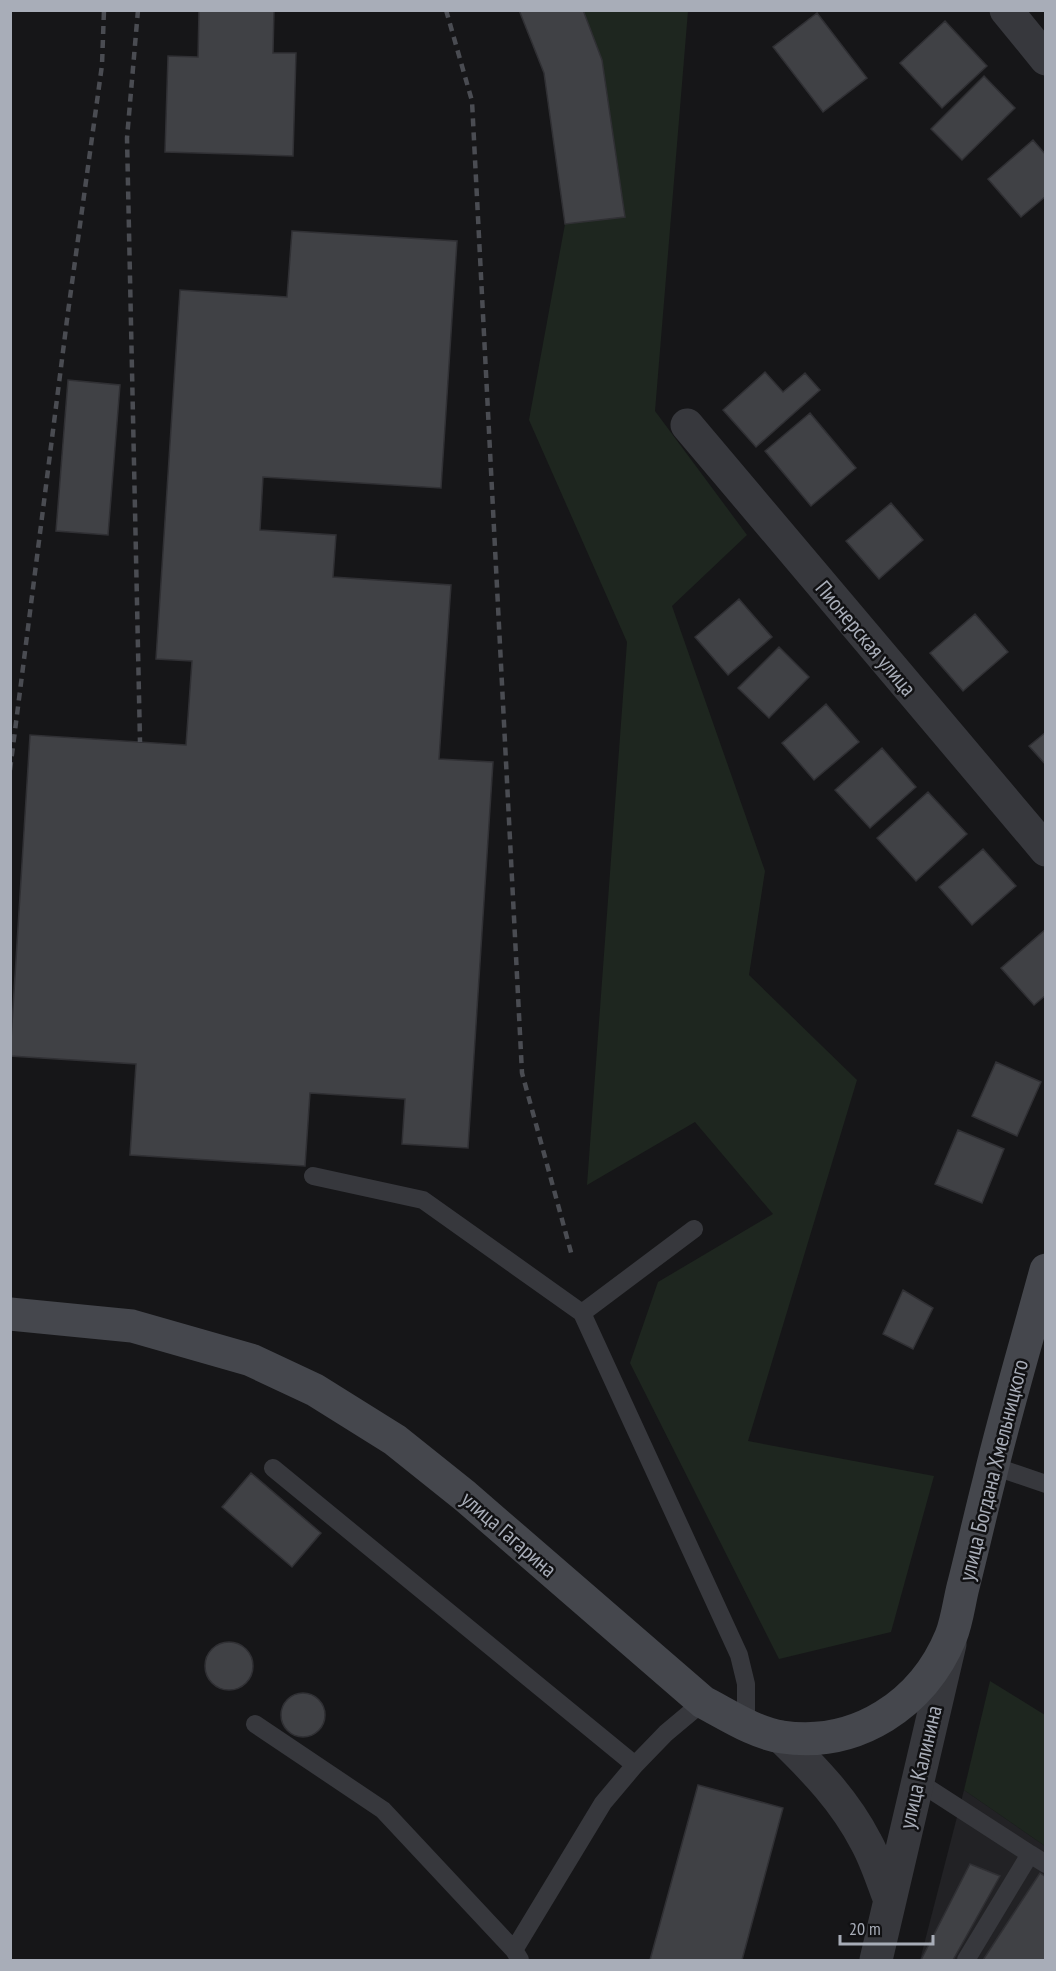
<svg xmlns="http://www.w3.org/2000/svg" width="1056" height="1971" font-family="'PT Sans Narrow',sans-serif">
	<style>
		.built { fill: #222225 }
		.green { fill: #1e261f }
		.building { fill: #404145; stroke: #303034; stroke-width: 1.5 }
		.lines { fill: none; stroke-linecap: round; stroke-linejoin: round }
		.service { stroke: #37383d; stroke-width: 18 }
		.minor { stroke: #37383d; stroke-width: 33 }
		.tertiary { stroke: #37383d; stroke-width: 33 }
		.secondary { stroke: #45474d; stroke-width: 33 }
		.rail { stroke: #4a4c52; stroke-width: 4.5; stroke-dasharray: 8 6; stroke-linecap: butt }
		.labels { text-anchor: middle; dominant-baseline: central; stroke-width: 5; stroke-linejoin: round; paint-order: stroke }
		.street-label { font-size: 22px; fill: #a8adb8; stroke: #111113 }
	</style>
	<rect width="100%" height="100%" fill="#161618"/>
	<path class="built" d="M964,1790L1045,1846V1960H920Z"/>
	<path class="green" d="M583,11H688L655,411L747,535L672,606L765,871L749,975L857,1080L748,1441L934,1476L891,1632L779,1659L630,1363L658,1282L773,1214L695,1122L587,1185L627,642L529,420L565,224L625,216L602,60Z
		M990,1681L1045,1715V1846L964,1790Z"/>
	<path class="building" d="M199,10H274L273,53H296L293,156L165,152L168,56L198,57Z
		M519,10H583L602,60L625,217L565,224L544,73Z
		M817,13L867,78L823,112L773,47Z
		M945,21L987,66L942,108L900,63Z
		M984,76L1015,108L962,160L931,129Z
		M1033,140L1046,155V196L1021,217L988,179Z
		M292,231L457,241L441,488L263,477L260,530L336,535L333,577L451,585L439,759L493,762L468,1148L402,1144L405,1099L310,1093L305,1166L130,1155L136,1064L10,1056L30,735L186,745L192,661L156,659L180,290L287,297Z
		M765,372L783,392L805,373L820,390L756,447L723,410Z
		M68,380L120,385L108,535L56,531Z
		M810,413L856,468L811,506L765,451Z
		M891,503L923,540L879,579L846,541Z
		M739,599L772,637L728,675L695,637Z
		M975,614L1008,652L963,691L930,653Z
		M779,647L809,677L769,718L738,688Z
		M826,704L859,742L814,780L782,743Z
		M1046,732V765L1029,746Z
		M882,748L916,787L870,828L835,790Z
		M928,792L967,834L916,881L877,838Z
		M983,849L1016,886L972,925L939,887Z
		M1046,929V995L1034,1005L1001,968Z
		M996,1062L1041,1082L1017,1136L972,1116Z
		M958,1130L1004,1149L982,1203L935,1184Z
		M903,1290L933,1308L913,1349L883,1334Z
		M251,1473L321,1533L292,1567L222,1507Z
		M205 1666a24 24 0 1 1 48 0a24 24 0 1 1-48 0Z
		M281 1715a22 22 0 1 1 44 0a22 22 0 1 1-44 0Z
		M698,1785L783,1808L742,1960H650Z
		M970,1864L1000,1876L953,1960H921Z
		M1040,1873L1046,1877V1960H983Z"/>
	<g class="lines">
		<path class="service" d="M313,1176L423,1200L582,1313L739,1655L746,1684V1725
			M582,1313L694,1229
			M993,1466L1046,1484
			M273,1468L635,1765
			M255,1724L383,1810L514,1950L520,1960
			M917,1781L1030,1854
			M514,1950L603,1803L635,1765L666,1733L703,1702
			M966,1960L1030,1854L1046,1864"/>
		<path class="minor" d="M1006,10L1046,59
			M687,425L1046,850"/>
		<path class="tertiary" d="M781,1737C814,1769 845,1801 866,1842C876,1860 882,1880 889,1898
			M876,1960L950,1644"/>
		<path class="secondary" d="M10,1314L132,1326L251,1360L315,1390L395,1440L465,1496L703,1702C728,1715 755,1733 782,1737C857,1748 923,1704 951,1636C957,1621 959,1603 963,1587C972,1552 980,1516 989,1481C1006,1410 1027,1340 1046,1270"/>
		<path class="rail" d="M138,10L127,138L140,742
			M446,10L472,101L522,1073L572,1256
			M10,770L68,312L102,65L104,10"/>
	</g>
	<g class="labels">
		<g class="street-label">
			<text transform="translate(866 638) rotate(50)">Пионерская улица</text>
			<text transform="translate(993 1470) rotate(-76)">улица Богдана Хмельницкого</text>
			<text transform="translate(509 1534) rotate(41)">улица Гагарина</text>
			<text transform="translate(920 1767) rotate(-77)">улица Калинина</text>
		</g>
	</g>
	<rect width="1056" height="1971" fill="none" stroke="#a8adb8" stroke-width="24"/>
	<path d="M840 1935v9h93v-9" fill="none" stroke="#a8adb8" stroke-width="3"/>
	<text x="849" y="1935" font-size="18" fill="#a8adb8" stroke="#111113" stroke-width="4.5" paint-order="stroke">20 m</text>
</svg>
